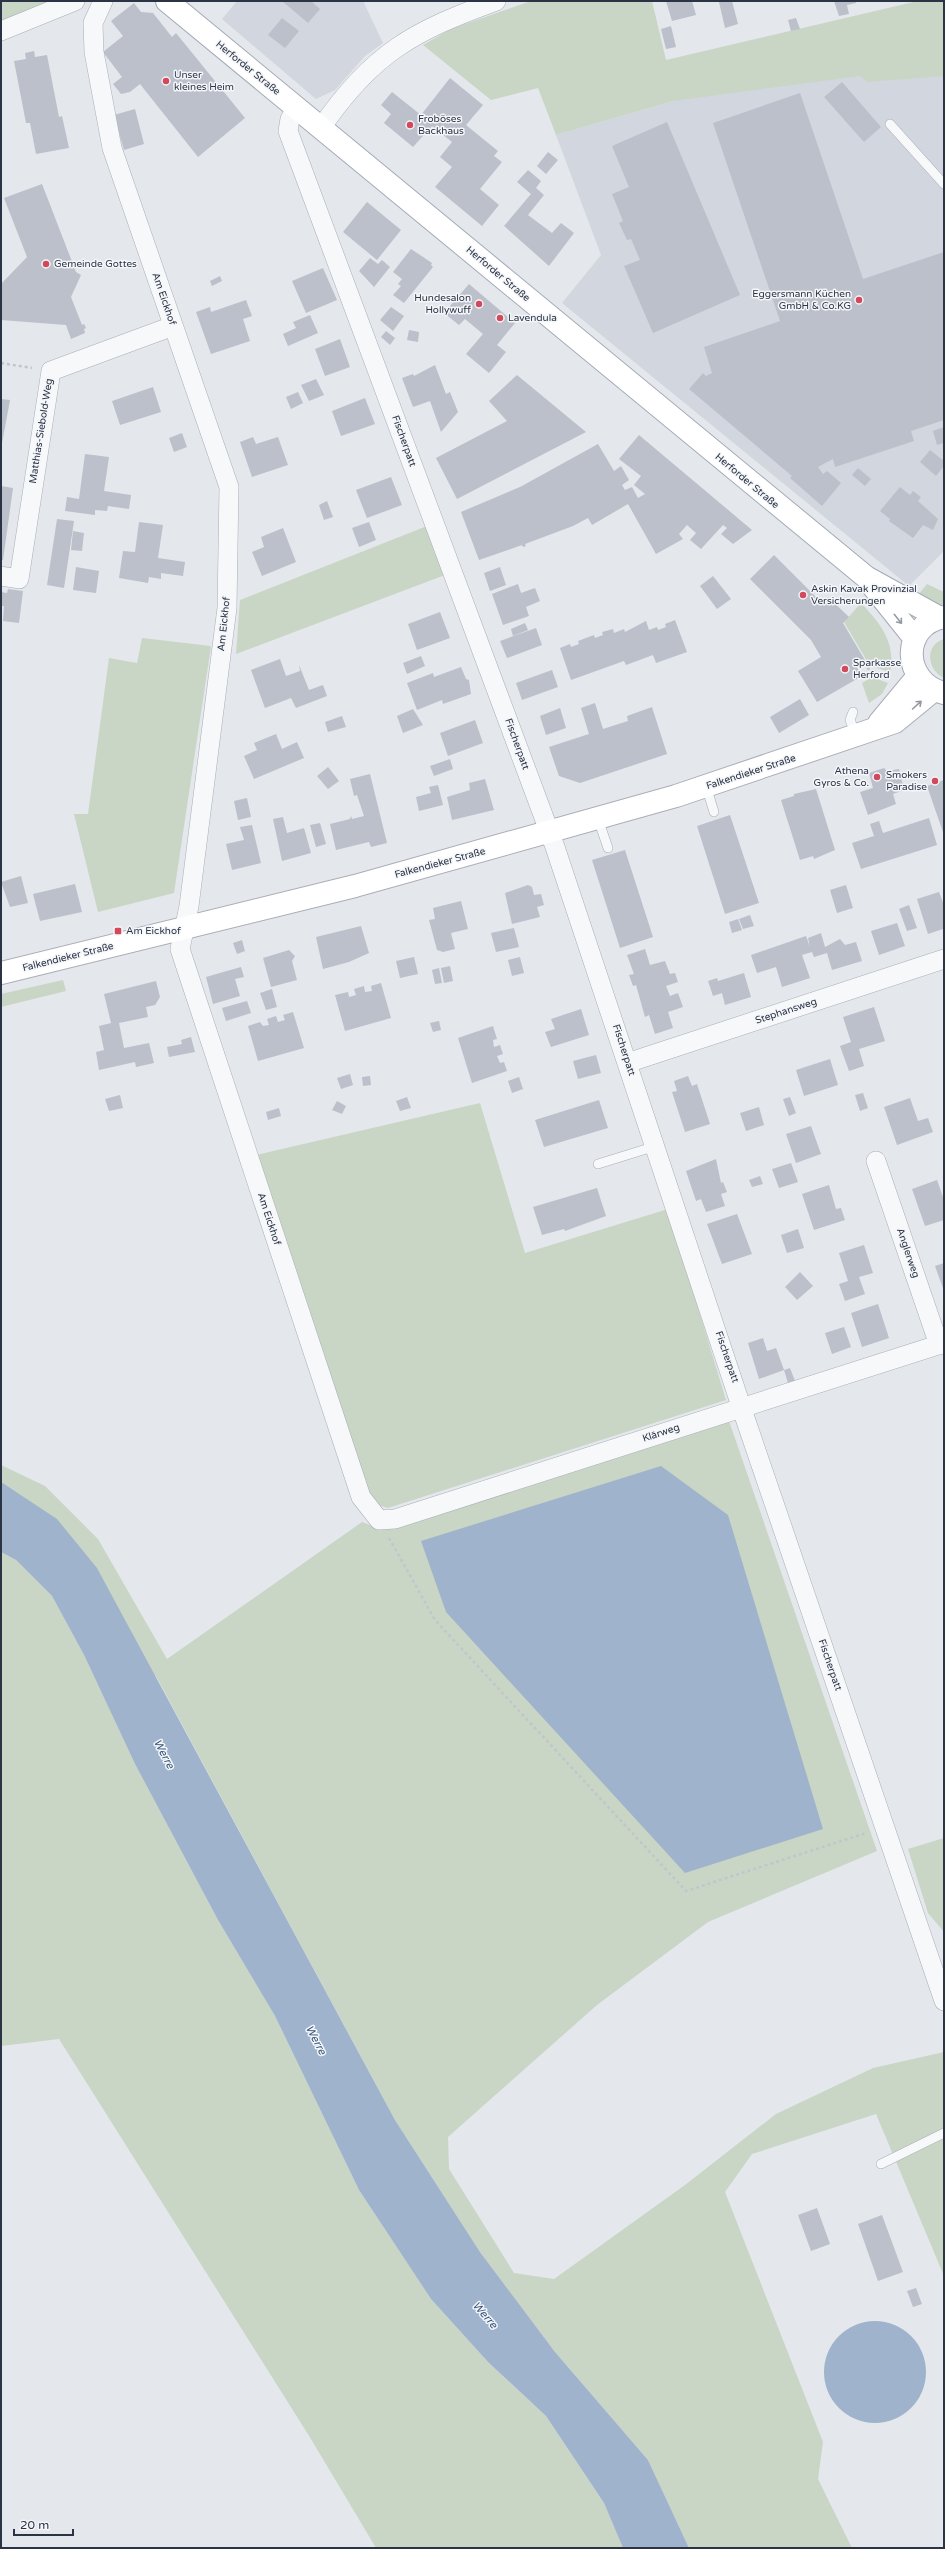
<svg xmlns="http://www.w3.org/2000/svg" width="945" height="2549" font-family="'Varela Round',sans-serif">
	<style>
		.built { fill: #d2d6de }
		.green { fill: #c9d6c5 }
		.water { fill: #9fb4cc }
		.building { fill: #bbc0ca }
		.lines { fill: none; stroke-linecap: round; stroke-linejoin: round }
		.lane-casing { stroke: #a9aeb7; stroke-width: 10 }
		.street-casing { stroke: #a9aeb7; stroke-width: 20 }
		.secondary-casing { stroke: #a9aeb7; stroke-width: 24 }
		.primary-casing { stroke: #a3abb8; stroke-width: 24 }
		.path { stroke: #c2c5cb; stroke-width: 2.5; stroke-dasharray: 3 3; stroke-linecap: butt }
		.lane { stroke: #f7f8fa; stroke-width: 9 }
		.street { stroke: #f7f8fa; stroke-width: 19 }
		.secondary { stroke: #fff; stroke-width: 22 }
		.primary { stroke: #fff; stroke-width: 22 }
		.oneway { stroke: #959aa2 }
		.poi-dot { fill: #d1495b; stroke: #f4f6f9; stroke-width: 1.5 }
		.labels { text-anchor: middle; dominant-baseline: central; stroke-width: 3; stroke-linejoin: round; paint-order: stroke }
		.street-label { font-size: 10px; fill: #2b3445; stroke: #f4f6f9 }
		.poi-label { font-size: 10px; fill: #2b3445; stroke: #f4f6f9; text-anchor: start }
		.water-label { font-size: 11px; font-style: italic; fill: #34527a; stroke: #f4f6f9 }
	</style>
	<rect width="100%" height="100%" fill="#e4e7ec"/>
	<path class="built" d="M237,1H363L383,43L365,56L335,90L316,99L222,19Z
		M918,1H944V551L909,586L562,303L601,255L556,135L673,101Z"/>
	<path class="green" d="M1,1H60L1,26Z
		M531,1H652L666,60L918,1H944V76L867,82L860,76L673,101L556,135L538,88L491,100L423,45L451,29Z
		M427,526L445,575L236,654L240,600Z
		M927,584L944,592V605L938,606L919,594Z
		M861,603C881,624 896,643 890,672L870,666L844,622Z
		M142,638L211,646L174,893L98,912L74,814H88L109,658L137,663Z
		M944,639V678C927,670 924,645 944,639Z
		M872,677L888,683L882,694L869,703L862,683Z
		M63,980L66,991L1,1007V994Z
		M480,1103L525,1253L668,1209L726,1400L388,1508L377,1505L370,1494L256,1155Z
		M728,1418L877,1851L708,1922L597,2005L448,2137L449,2169L514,2273L554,2279L685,2185L776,2114L873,2068L944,2052V2276L876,2114L752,2154L725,2192L823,2442L818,2479L852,2548H689L648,2460L555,2352L480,2252L395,2120L157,1678L1,1482V1465L45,1486L98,1539L167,1659L362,1522L383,1530Z
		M1,1552L16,1560L52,1596L84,1655L135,1764L218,1920L275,2016L359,2190L431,2299L488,2362L546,2416L604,2503L623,2548H376L311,2439L59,2039L1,2046Z
		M944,1838V1932L928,1913L908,1849Z"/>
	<path class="water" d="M661,1466L728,1515L823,1829L685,1873L446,1612L421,1541Z
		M1,1482L57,1519L97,1568L395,2120L480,2252L555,2352L648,2460L689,2548H623L604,2503L546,2416L488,2362L431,2299L359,2190L275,2016L218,1920L135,1764L84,1655L52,1596L16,1560L1,1552Z
		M824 2372a51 51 0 1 1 102 0a51 51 0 1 1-102 0Z"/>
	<path class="building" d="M282,1H311L320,9L308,23Z
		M666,1H692L696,15L672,21Z
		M721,1H732L738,24L725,28L719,2Z
		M834,1H846L849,14L839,16Z
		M846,1H856V3L847,5Z
		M134,3L141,12L153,13L172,37L176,33L245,118L198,157L140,84L130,92L121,94L113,84L122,77L103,52L123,36L111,21Z
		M282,18L299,31L285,48L268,35Z
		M796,18L800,29L791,31L788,20Z
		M671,26L676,47L666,49L661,29Z
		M34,51L35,57L47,55L59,117L62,116L69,148L36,154L30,123H26L14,61L26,59L25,53Z
		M450,78L483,105L466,125L498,151L494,156L502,162L480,189L499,205L482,226L435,187L452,167L440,157L452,142L432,126L413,147L384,123L391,114L381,105L392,92L421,115Z
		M842,82L881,127L864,142L824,97Z
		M800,93L863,279L944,252V420L911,431L914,441L835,467L833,459L818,467L823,474L827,471L841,483L822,506L790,478L792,476L689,389L703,373L706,376L712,373L704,347L780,321L713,123Z
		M135,109L144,144L124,150L114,115Z
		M667,122L740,295L653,333L624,266L640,260L631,239L627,240L619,223L623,221L612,194L629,187L612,146Z
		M548,152L558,160L546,174L537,166Z
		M528,170L541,181L536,188L544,195L528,215L552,233L561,223L574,233L549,266L504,226L531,194L517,182Z
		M42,184L76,272L81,275L71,297L82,325L84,324L86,328L84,329L85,333L71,339L66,325L1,320V284L27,257L4,198Z
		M367,202L401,230L377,260L343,232Z
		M411,249L432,263L431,265L433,267L404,303L393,295L401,286L398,284L402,279L393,272Z
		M370,258L378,264L382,260L390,267L374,287L359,271Z
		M323,268L337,300L306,313L292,281Z
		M220,276L222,281L212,286L210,281Z
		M469,284L515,323L497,345L506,352L489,373L466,354L483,334L465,319L459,325L444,313Z
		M246,300L252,316L243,319L250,341L211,354L196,312L210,307L211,312Z
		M391,307L404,316L393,331L380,320Z
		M310,315L318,333L288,346L283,334L296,328L293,322Z
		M409,330L419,332L418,342L407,340Z
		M386,331L395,338L390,345L381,337Z
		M340,339L350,367L325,376L315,349Z
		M435,365L446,394L450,392L458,412L441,432L430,401L413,407L402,378L413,374L414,376Z
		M517,375L586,432L457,499L436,458L507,421L489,401Z
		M316,379L324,395L309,401L301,385Z
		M153,387L161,412L120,425L112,401Z
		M298,392L303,403L291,409L286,397Z
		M365,398L375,424L341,436L332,411Z
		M1,399L10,400L2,443H1Z
		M944,427V443L937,445L933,431Z
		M182,433L187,447L174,452L169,438Z
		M639,435L752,530L733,544L721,534L727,528L723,525L701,549L690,540L696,533L687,525L679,534L683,539L656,554L628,504L592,525L588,518L573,526L525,544L526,546L523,547L522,545L479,560L461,512L520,487L598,444L614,471L621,466L629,480L622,485L625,490L632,487L638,498L645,494L634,485L641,476L619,459Z
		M253,437L256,444L278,437L288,465L252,477L240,442Z
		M930,450L944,461V466L936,476L920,462Z
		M85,454L109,457L104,491L131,495L129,509L108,506L107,511L95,510V515L65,511L67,497L79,499Z
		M858,468L871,479L865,486L852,475Z
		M391,477L402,505L367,518L356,490Z
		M1,486L13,488L3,560H1Z
		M900,487L910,495L913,491L921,497L918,501L938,519L933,530L923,525L913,538L889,521L890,519L880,511Z
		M327,501L333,517L324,520L319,505Z
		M57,519L74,521L64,588L47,585Z
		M139,522L163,525L158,558L185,562L183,576L161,573V579L149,577L148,583L119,578L123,551L135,552Z
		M369,522L376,540L359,547L352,528Z
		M283,528L296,562L262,576L252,552L264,547L261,537Z
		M73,531L84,533L82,551L71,550Z
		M774,555L822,603L828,597L849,617L843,623L866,662L857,667L862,676L817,702L798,671L821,657L811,640L750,579Z
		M76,567L99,571L96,593L73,590Z
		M500,567L506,585L490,591L484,573Z
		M713,576L731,599L717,609L700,586Z
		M518,584L521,593L535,588L540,601L526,607L529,616L503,625L492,594Z
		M8,589L23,591L19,623L3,621L4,606H1V592L7,593Z
		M440,612L450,638L417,650L408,624Z
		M675,620L687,652L656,663L653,655L626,665L624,661L571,680L560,648L570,644L571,647L579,644L578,641L594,635L595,638L603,635L602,632L613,629L614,633L624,629L625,632L646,621L649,630L657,627L658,630L666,627L665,624Z
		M525,623L528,630L513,636L511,629Z
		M536,628L542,645L507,658L500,641Z
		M421,656L425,666L407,674L403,663Z
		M280,659L286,676L300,671L299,665L309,690L323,685L327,696L296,708L291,698L265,708L251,670Z
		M461,667L466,679L469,680L471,694L443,704L442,700L417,710L407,683L433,673L434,677Z
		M552,670L558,687L522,700L516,683Z
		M800,699L809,715L779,733L770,717Z
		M595,703L603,729L628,721L627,716L652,707L667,754L580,783L559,776L549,747L589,734L581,708Z
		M560,708L566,728L546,735L540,716Z
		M413,709L423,725L403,733L397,716Z
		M342,716L346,727L328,732L325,722Z
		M475,720L483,743L448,756L440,733Z
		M276,734L282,749L297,742L304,758L254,779L244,756L257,750L254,743Z
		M450,759L453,769L434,776L430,766Z
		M328,767L339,781L328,789L317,776Z
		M884,768L887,771L899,769L904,790L893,794L896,804L868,815L860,792L873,788L869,773Z
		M370,774L387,843L371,847L369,842L336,850L330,824L350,819L351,816L352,819L364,816L357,795L354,796L350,779Z
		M485,779L494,810L452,820L447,797L470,790L469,783Z
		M944,780V835L927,786Z
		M438,785L443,805L419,811L416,797L431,793L429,787Z
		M816,789L835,850L814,859L813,856L800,860L781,800L794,796V794Z
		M247,798L251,817L238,820L234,801Z
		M730,815L759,903L725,914L697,826Z
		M283,817L287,833L304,828L311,853L282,861L273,819Z
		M929,818L937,845L861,869L852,843L874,836L870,824L879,821L883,833Z
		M320,823L326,844L316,847L310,825Z
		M252,825L261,863L232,870L226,844L244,840L240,827Z
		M625,850L653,937L620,948L592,860Z
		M21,876L28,903L10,907L1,882Z
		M75,884L82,912L40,921L33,894Z
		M528,885L532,887L534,895L541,894L544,905L537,907L540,917L512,924L505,893Z
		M846,885L853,908L837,913L830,890Z
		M939,892L944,905V932L943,929L928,934L917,899Z
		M461,901L468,929L451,933L455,949L443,952L437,950L429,920L435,919L433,908Z
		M909,905L917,928L907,931L899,909Z
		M750,915L754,926L743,929L739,919Z
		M738,919L742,930L732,933L729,922Z
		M897,923L905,946L879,955L871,931Z
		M361,926L369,953L349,962L323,969L316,937Z
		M514,928L519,947L496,952L491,933Z
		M821,933L825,947L840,939L845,945L856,942L862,961L832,970L827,953L814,957L812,952L802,955L810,978L782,987L776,967L757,973L751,955L806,936L810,947L808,938Z
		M242,940L245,951L237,954L233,943Z
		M645,949L650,965L665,961L670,974L675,973L678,982L666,986L670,996L678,993L683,1007L668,1012L673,1028L655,1034L649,1015L645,1017L636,985L633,986L629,975L634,974L627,955Z
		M289,950L295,956L292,961L297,980L271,987L263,958Z
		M414,957L418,974L400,978L396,961Z
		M520,957L524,973L512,976L508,960Z
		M450,966L453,981L444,983L441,968Z
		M241,967L244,977L235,979L240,996L213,1004L206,977Z
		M439,968L442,983L435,984L432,970Z
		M744,973L751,997L725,1005L722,993L713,996L708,981L717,978L718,981Z
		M156,981L160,997L155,1005L146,1007L148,1017L119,1023L124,1048L149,1043L154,1063L136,1067L135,1062L99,1070L96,1052L104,1050L99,1026L111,1023L104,994Z
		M381,983L391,1018L345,1031L335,995L348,992L349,997L356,995L354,989L364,986L365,992L372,991L371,986Z
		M272,989L277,1007L266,1010L260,993Z
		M247,1001L251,1013L226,1021L222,1008Z
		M874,1007L885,1041L859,1049L864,1066L849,1071L840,1046L851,1042L843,1017Z
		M581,1009L589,1035L551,1047L545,1032L555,1029L551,1019Z
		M293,1012L304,1048L258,1061L248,1026L260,1022L263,1026L269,1025L267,1019L276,1016L278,1022L285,1020L283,1015Z
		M439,1021L441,1030L433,1032L430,1023Z
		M493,1026L497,1039L493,1040L494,1047L500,1045L503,1054L497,1056L500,1063L504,1062L507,1071L472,1083L458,1038Z
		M191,1037L195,1052L169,1057L167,1047L182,1044L181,1040Z
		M596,1055L601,1073L578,1079L573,1061Z
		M830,1059L838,1085L804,1096L796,1070Z
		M350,1074L353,1085L341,1089L337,1078Z
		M370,1076L371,1085L363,1086L362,1077Z
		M688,1076L692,1086L697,1084L710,1124L685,1132L672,1092L677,1091L674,1081Z
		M519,1077L523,1089L512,1093L508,1081Z
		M863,1093L868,1108L860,1111L855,1095Z
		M120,1095L123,1108L109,1111L105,1099Z
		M407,1097L411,1108L400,1111L396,1101Z
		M790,1097L796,1113L789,1116L783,1099Z
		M910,1098L918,1121L928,1118L933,1132L897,1145L884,1107Z
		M599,1100L608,1128L544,1147L535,1120Z
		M337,1101L346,1106L342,1114L332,1110Z
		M759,1107L764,1125L746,1131L740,1113Z
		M279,1108L281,1116L268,1120L266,1112Z
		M811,1126L821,1154L796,1163L786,1134Z
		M716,1159L721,1183L723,1182L727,1192L721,1194L725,1206L706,1212L701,1199L696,1201L686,1171Z
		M791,1163L798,1182L779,1188L772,1169Z
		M760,1176L763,1184L752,1187L749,1180Z
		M937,1180L944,1200V1220L925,1226L912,1189Z
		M829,1185L836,1209L841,1208L845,1220L814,1230L802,1194Z
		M597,1188L606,1216L565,1231L564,1229L542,1235L533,1207Z
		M737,1214L752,1254L722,1264L707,1224Z
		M798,1229L804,1248L787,1253L781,1235Z
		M864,1245L873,1273L859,1277L865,1294L845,1301L839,1284L848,1281L839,1253Z
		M944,1263V1291L935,1266Z
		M800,1272L813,1286L797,1300L785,1287Z
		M878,1304L889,1338L862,1347L851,1313Z
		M844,1327L851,1347L832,1354L825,1333Z
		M763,1338L767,1351L776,1348L784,1370L759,1379L748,1343Z
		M790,1368L795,1381L788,1383L784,1370Z
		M817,2208L830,2244L811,2251L798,2215Z
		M882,2215L903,2272L878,2281L858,2224Z
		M916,2288L922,2304L913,2307L907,2291Z"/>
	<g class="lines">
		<g class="lane-casing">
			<path id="lane" d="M890,124L944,184
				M853,712L850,720L856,735
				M706,786L714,812
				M598,819L608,848
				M598,1164L656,1146
				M881,2164L944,2133"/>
		</g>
		<g class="street-casing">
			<path id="street" d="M103,1L93,23L94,52L112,148L229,487L227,608L189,906L180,949L361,1497L379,1520L395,1519L944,1343
				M1,31L75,1
				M297,108L290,119L288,131L555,847L746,1421L944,2001
				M321,128C372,53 414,31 496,1
				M1,576L19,579L51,371L173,326
				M627,1063L944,959
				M876,1161L939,1345"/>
		</g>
		<g class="secondary-casing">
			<path id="secondary" d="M879,723L918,676
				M1,973L355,886L676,796L895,722L934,690"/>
		</g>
		<g class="primary-casing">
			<path id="primary" d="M167,1L866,577L940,618
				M871,584L915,639
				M944,617C900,625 902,683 944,693"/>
		</g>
		<path class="path" d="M1,363L32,368
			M867,668L889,678
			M389,1538L435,1620L686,1891L866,1833"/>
		<use href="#lane" class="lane"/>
		<use href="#street" class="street"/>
		<use href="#secondary" class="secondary"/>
		<use href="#primary" class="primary"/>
	</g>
	<defs><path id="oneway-shaft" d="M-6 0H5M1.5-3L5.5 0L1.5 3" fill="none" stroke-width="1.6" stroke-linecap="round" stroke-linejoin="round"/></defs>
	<g class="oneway">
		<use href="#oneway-shaft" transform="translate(898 619) rotate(51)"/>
		<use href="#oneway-shaft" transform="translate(917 705) rotate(-42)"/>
	</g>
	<g class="poi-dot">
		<circle cx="166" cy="81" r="4"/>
		<circle cx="410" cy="125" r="4"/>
		<circle cx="46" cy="264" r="4"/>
		<circle cx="859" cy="300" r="4"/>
		<circle cx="479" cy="304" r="4"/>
		<circle cx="500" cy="318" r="4"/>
		<circle cx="803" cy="595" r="4"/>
		<circle cx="845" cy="669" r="4"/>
		<circle cx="877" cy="777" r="4"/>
		<circle cx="935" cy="781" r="4"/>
		<rect x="114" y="927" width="8" height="8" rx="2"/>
	</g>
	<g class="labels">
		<g class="street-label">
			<text transform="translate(248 68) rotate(39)">Herforder Straße</text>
			<text transform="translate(498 274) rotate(40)">Herforder Straße</text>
			<text transform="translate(164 299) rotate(71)">Am Eickhof</text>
			<text transform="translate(41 431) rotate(-81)">Matthias-Siebold-Weg</text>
			<text transform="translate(404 441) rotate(70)">Fischerpatt</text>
			<text transform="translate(747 481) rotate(40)">Herforder Straße</text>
			<text transform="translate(224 624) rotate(-84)">Am Eickhof</text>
			<text transform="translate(517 744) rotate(70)">Fischerpatt</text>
			<text transform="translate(751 772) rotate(-18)">Falkendieker Straße</text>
			<text transform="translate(440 863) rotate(-15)">Falkendieker Straße</text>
			<text transform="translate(68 957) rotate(-14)">Falkendieker Straße</text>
			<text transform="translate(786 1011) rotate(-18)">Stephansweg</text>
			<text transform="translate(624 1050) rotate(72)">Fischerpatt</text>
			<text transform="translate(269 1219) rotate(72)">Am Eickhof</text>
			<text transform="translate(908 1253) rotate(71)">Anglerweg</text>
			<text transform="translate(727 1357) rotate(71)">Fischerpatt</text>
			<text transform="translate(661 1433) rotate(-18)">Klärweg</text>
			<text transform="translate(830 1665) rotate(71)">Fischerpatt</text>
		</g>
		<g class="poi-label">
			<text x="174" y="75">Unser<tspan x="174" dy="12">kleines Heim</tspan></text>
			<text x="418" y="119">Froböses<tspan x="418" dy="12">Backhaus</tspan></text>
			<text x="54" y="264">Gemeinde Gottes</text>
			<text x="851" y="294" text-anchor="end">Eggersmann Küchen<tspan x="851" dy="12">GmbH &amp; Co.KG</tspan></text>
			<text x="471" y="298" text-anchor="end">Hundesalon<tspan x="471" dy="12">Hollywuff</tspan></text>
			<text x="508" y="318">Lavendula</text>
			<text x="811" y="589">Askin Kavak Provinzial<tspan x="811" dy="12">Versicherungen</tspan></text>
			<text x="853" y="663">Sparkasse<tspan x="853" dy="12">Herford</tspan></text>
			<text x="869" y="771" text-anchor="end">Athena<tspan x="869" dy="12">Gyros &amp; Co.</tspan></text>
			<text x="927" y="775" text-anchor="end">Smokers<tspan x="927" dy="12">Paradise</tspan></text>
			<text x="126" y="931">Am Eickhof</text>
		</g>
		<g class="water-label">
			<text transform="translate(164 1754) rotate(62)">Werre</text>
			<text transform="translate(316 2040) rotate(62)">Werre</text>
			<text transform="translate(485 2315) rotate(49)">Werre</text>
		</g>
	</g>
	<rect width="945" height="2549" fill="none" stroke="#2b3445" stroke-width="4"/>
	<path d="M14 2529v6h59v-6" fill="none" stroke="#2b3445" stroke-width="2"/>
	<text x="20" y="2529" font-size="12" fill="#2b3445" stroke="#f4f6f9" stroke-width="3" paint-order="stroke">20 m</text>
</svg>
